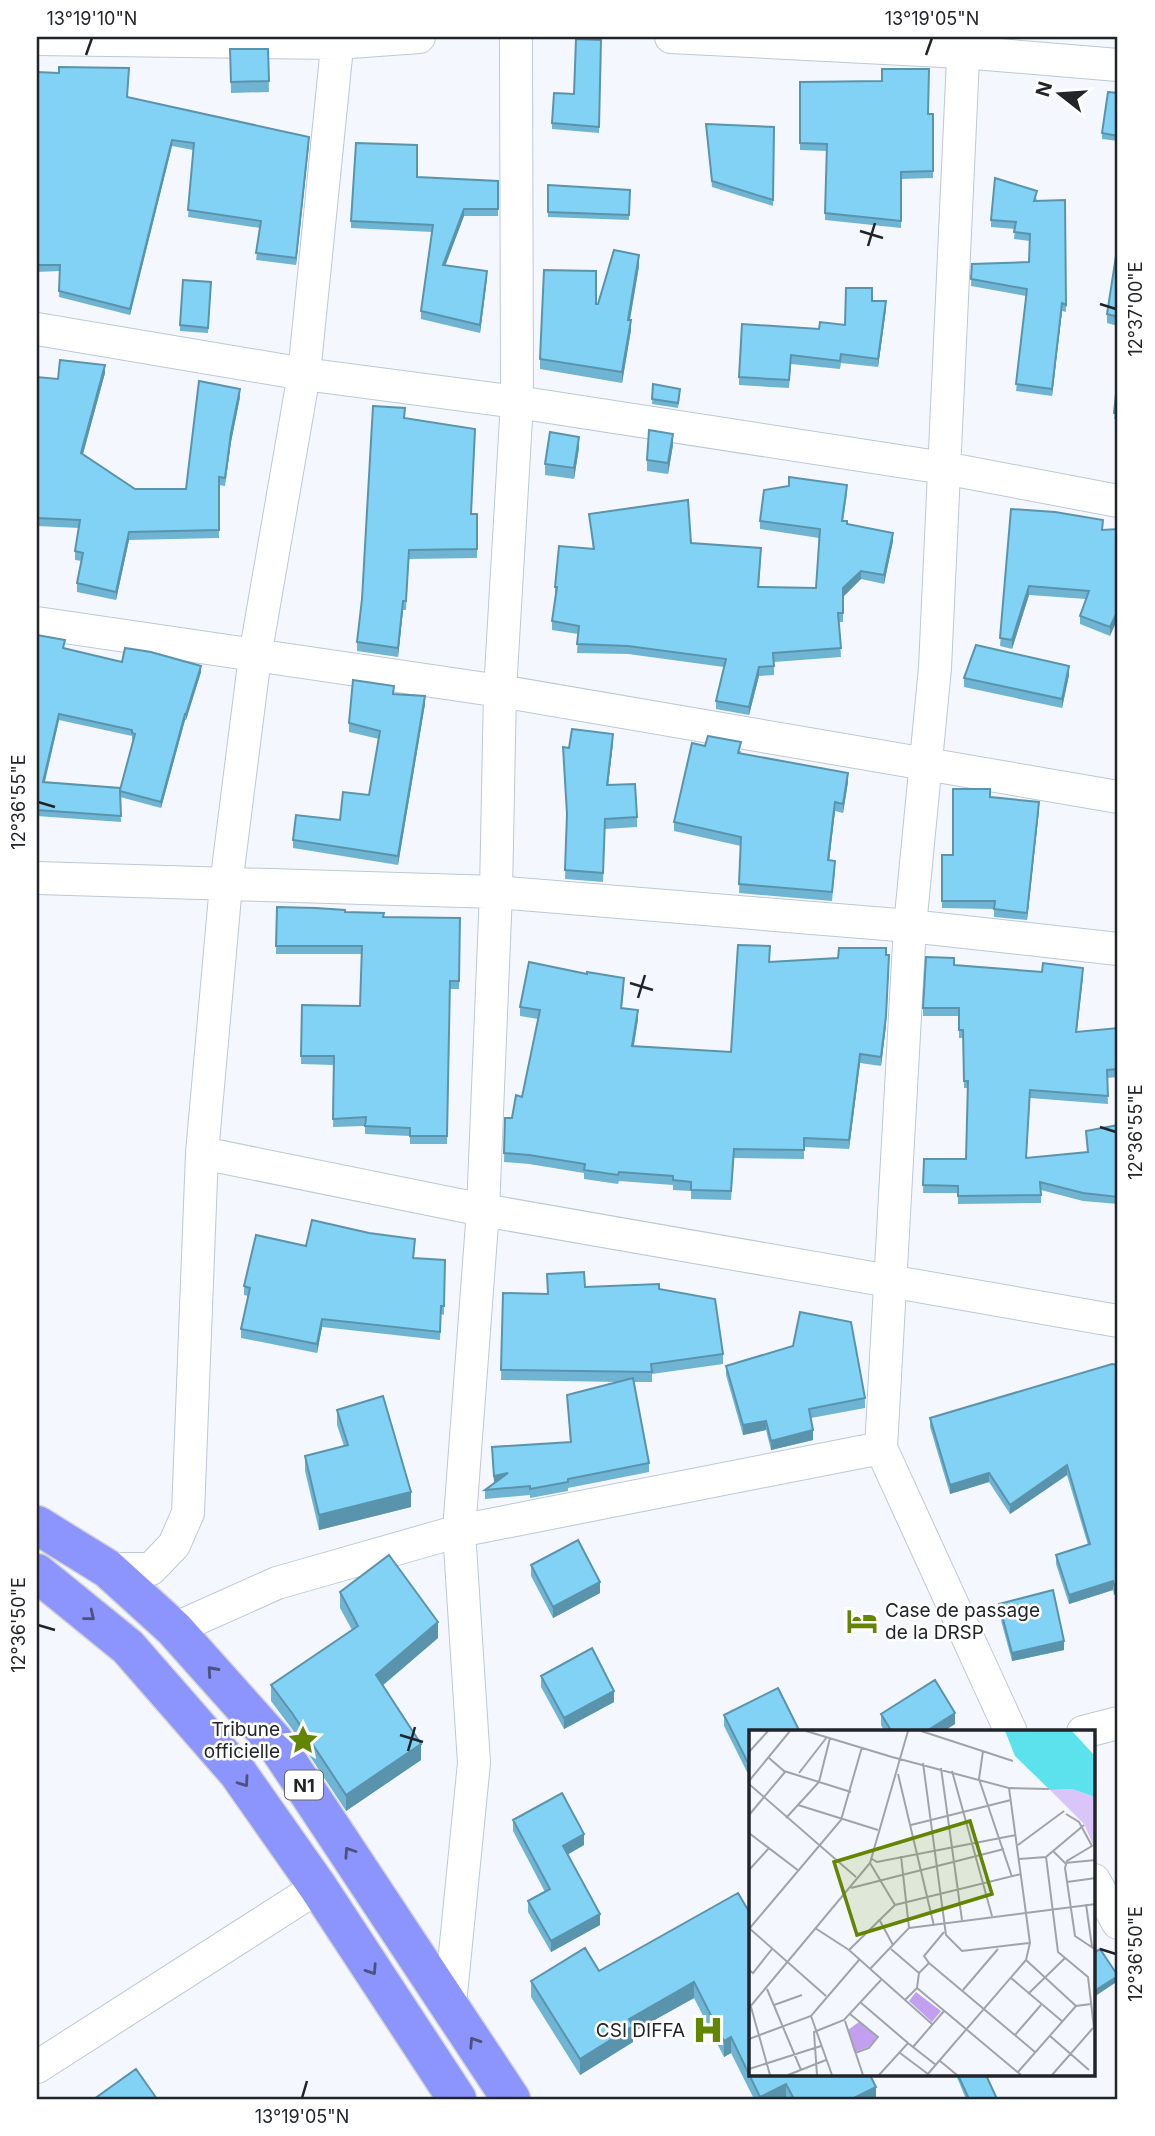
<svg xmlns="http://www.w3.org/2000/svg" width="1155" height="2136" font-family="Inter,sans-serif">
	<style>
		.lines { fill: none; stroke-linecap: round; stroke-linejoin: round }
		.street-casing { stroke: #bcc8d5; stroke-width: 34 }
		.highway-casing { stroke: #d3d3d4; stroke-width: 41 }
		.street { stroke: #fff; stroke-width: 32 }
		.highway { stroke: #8c95fd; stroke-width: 38 }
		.wall { fill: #6fb5d3; fill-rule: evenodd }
		.shaded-wall { fill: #5a93ac }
		.building { fill: #81d2f5; stroke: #5a93ac; stroke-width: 2; fill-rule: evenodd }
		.oneway { stroke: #4c527e }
		.ticks { fill: none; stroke: #21252a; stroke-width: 2.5 }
		.labels { text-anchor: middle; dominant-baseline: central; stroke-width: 5; stroke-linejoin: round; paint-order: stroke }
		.shield { fill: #fff; stroke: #64666a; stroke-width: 2 }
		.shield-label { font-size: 18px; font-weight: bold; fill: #21252a }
		.poi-label { font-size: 19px; fill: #21252a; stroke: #fff; text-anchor: end }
		.inset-road { fill: none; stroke: #a0a4a9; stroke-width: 2 }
		.view { fill: #638502; fill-opacity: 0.15; stroke: #638502; stroke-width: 3.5 }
		.inset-edge { fill: none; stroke: #21252a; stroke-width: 3.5 }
		.neatline { fill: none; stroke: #21252a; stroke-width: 2.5 }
		.ticks-label { font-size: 18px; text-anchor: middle; fill: #21252a }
	</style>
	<rect width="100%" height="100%" fill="#f4f8fe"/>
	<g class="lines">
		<g class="street-casing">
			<path id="street" d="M671,37L962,52L1118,65
				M964,37L935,668L910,926L881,1448L1011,1732
				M37,39L337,43L419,37
				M37,329L304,374L517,402L944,468L1118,501
				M37,623L500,691L1118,797
				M37,878L496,892L910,926L1118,949
				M202,1153L483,1210L1118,1321
				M108,1569H151L174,1545L188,1513L202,1153L226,885L255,656L304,374L338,37
				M174,1629L277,1583L459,1531L881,1448
				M1083,1732L1118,1723
				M1094,1880L1118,1923
				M450,2004L474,1763L459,1531L483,1210L496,892L500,691L517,402L516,37
				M37,2067L318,1887"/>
		</g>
		<g class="highway-casing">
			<path id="highway" d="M37,1525L108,1569L174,1629L274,1741L511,2099
				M37,1573L128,1647L238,1773L318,1887L457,2099"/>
		</g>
		<use href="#street" class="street"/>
		<use href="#highway" class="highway"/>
	</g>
	<path class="wall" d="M601,40L599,133L552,129V123L574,94Z
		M230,49H268L269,92L231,93Z
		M37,72L129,75L127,97L309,144L296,265L256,260L260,228L188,217L193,150L172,146L130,315L59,297L60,271L37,272Z
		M800,82L928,114H933V178L901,179V228L825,220L827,151L800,150Z
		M1118,93V141L1102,139V133Z
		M706,124L774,127L773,206L712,187Z
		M417,177L498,181V216H464L445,265L487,278L480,333L421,319V311L432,232L351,228V221Z
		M630,190L629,220L548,217V212Z
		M1037,198L1036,201L1065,200L1066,312L1062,311L1052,396L1016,391L1026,296L971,286L972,264L1029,262L1030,241L1014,239L1015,229L991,227V220Z
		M1118,243V326L1107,323V314Z
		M639,266L630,320L631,330L622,383L540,369V359L596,304H598Z
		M211,282L208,333L180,331V325Z
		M872,301L886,309L878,367L841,363L840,369L791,364L789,388L739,385V377L819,329L845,325Z
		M105,373L83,454L135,489H186L240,397L231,442L225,486L219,485V538L129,540L116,600L77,592V583L82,561L75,560V551L79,528L37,526V377L58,379Z
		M653,384L680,395L678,408L652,404Z
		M1118,384V419H1114Z
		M405,419L471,514H477V558L409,559L406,610H403L398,657L357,651V642Z
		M673,445L668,474L647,471V460Z
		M579,448L574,479L545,475V464Z
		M847,494L843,521L847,524L893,541L884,584L861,579L843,597V622H839L841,657L774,662V675L759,676L749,715L716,709V701L724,667L628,654L577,653L578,634L552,630V621L555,596V587L593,549L589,514L691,543L761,556L759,587L816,588L819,538L760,529V521Z
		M1011,509L1103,530L1118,529L1110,636L1080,624V616L1086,599L1029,595L1012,649L1000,646Z
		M37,635L64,648L122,662L201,672L186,720H185L161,808L120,797L121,822L37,816ZM59,720L132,736V739L133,740L120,788L45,782Z
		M1069,675L1062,708L964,687V678Z
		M394,694L425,704L398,865L293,848V840L340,820L369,795L379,739L349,732V723Z
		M613,743L608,785L637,817V827L605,829L603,882L565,879L567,821L563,747L569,748Z
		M705,746L741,751L740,754L848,782L843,813L835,811L829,861L835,870L832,901L739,893L741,846L674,831V822Z
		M990,797L1039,810L1027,920L994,917V909L942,908V855H953Z
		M277,907L345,912L383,917L460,918L459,989H450L447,1144H410V1136L365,1134V1126L333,1127L334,1065L301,1064L302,1005L360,1006L362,954H276Z
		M770,962L886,1025L881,1066L860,1063L849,1149L804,1147V1159L734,1158L731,1200L691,1199V1191L673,1190V1185L619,1181L618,1184L584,1179V1173L529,1164L504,1162L505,1118H512L522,1097L538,1019L520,1016V1007L624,987L622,1008L638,1019L634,1046L731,1052Z
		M954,965L1083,976L1076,1032L1118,1028V1077L1107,1078L1108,1104L1030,1098L1026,1158L1087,1152L1118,1125V1204L1083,1201L1041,1190V1203L958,1204V1193H923L924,1159H966L968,1088H964L963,1038H959V1016H923V1008Z
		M306,1246L415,1247L414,1258L445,1260L444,1315L441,1314L440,1340L322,1327L317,1353L241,1338V1329L248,1296L244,1295V1286Z
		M585,1287L659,1289L723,1354V1364L652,1374V1382H634L649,1463V1472L568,1488V1491L530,1498V1495L485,1499V1490L494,1483L492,1456L570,1442L567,1395L618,1382L501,1380L503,1293L548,1294Z
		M1118,1365L1114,1595L1113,1590L1069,1604L1056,1564V1555L1088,1545L1067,1475L1010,1514L989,1482L950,1494L930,1427V1418Z
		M726,1366L865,1398V1408L811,1418L813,1440L771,1450L766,1430L743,1435L726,1375Z
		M337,1410L411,1507L319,1530L305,1471V1456L344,1446L337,1425Z
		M531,1565L600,1593L553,1618L531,1576Z
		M340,1592L438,1638L382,1686L421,1760L346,1811L292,1729L271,1701V1685L352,1630L340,1608Z
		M999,1604L1064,1650L1012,1661L999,1613Z
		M541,1676L614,1702L564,1729L541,1687Z
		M881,1714L955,1724L942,1732H885L881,1725Z
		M724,1715L751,1732V1770L747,1772L724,1726Z
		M513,1820L584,1845L567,1855L600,1925L551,1952L528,1912V1901L545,1892L513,1831Z
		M738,1893L751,2075L876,2099H754L731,2053L724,2057L694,1998L633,2032V2042L580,2075L531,1997V1981L599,1971Z
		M956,2075H986L997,2099H966Z"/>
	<path class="shaded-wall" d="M309,137V144L296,265V258Z
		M172,140V146L130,315V309Z
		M464,209V216L443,272V265Z
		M639,255V266L628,330V320Z
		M487,271V278L480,333V325Z
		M886,301V309L878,367V359Z
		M1062,303V311L1052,396V389Z
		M631,320V330L622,383V372Z
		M105,365V373L81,461V453Z
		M240,389V397L231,442L225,486L231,433Z
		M673,434V445L668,474V463Z
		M579,437V448L574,479V468Z
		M129,532V540L116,600V592Z
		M893,533V541L884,584V575Z
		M861,571V579L843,597V588Z
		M1029,586V595L1012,649V640Z
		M403,601V610L398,657V648Z
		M1118,610V618L1110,636V627Z
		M201,666V672L186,720V714Z
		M1069,666V675L1062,708V699Z
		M759,667V676L749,715V707Z
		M425,696V704L398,865V856Z
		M59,714V720L43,788V782Z
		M185,714V720L161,808V802Z
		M613,734V743L607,795V785Z
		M848,773V782L843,813V804Z
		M835,802V811L828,870V860Z
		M1039,802V810L1027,920V913Z
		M889,964L886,1025L881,1066V1057Z
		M1083,968V976L1076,1040V1032Z
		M638,1010V1019L632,1055V1046Z
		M860,1054V1063L849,1149V1140Z
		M322,1319V1327L317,1353V1344Z
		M766,1421V1430L743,1435V1425Z
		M813,1430V1440L771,1450V1441Z
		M1067,1465V1475L1010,1514V1505Z
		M508,1473L494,1485V1476Z
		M989,1473V1482L950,1494V1485Z
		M411,1492V1507L319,1530V1515Z
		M1113,1581V1590L1069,1604V1595Z
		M600,1582V1593L553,1618V1607Z
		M1118,1584V1593L1114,1595V1585Z
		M438,1622V1638L376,1691V1675Z
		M1064,1641V1650L1012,1661V1653Z
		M614,1691V1702L564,1729V1718Z
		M955,1713V1724L942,1732H925Z
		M421,1744V1760L346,1811V1795Z
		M751,1759V1770L747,1772V1761Z
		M584,1834V1845L563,1857V1846Z
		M600,1914V1925L551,1952V1941Z
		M1118,1976V1981L1094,1997V1991Z
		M694,1982V1998L633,2032V2042L580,2075V2059L629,2019Z
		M731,2037V2053L724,2057V2041Z
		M786,2084V2099H760V2097Z
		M876,2087V2099H852Z"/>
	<path class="building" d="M576,39L601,40L599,127L552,123L554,93L574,94Z
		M230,49H268L269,81L231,82Z
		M59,67L129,68L127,97L309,137L296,258L256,253L261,221L188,210L194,143L172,140L130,309L59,291L60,265H37V72L59,73Z
		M882,69H929L928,114H933V171L901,172V221L825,213L827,144L800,143V82L882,81Z
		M1108,92L1118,93V136L1102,133Z
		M706,124L774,127L773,200L712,181Z
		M356,143L417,145V177L498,181V209H464L443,265L487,271L480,325L421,311L433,225L351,221Z
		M995,178L1037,191L1034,201L1065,200L1066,305L1062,303L1052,389L1016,384L1027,289L971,279L972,264L1029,262L1030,234L1014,232L1016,222L991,220Z
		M548,185L630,190L629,215L548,212Z
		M1118,243V317L1107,314Z
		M614,250L639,255L628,320H631L622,372L540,359L544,270L596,271V304H598Z
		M183,280L211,282L208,328L180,325Z
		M846,288H872V301H886L878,359L841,354L840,361L791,355L789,380L739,377L742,324L819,329L820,322L845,325Z
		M60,360L105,365L81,453L135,489H186L199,381L240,389L231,433L225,478L219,477V530L129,532L116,592L77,583L83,553L75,551L80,520L37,518V377L58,379Z
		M653,384L680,389L678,403L652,399Z
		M1117,384H1118V414L1114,413Z
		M373,406L405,408L404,418L475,429L471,514H477V549L409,550L406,601H403L398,648L357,642L362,599Z
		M649,430L673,434L668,463L647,460Z
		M550,432L579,437L574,468L545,464Z
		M789,477L847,485L842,521H847V524L893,533L884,575L861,571L843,588V613H838L841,648L773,653L774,666L759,667L749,707L716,701L726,659L628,646L577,644L579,626L552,621L557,587H555L559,546L594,549L589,514L688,500L691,543L761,548L758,587L816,588L820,529L760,521L764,490L789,486Z
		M1011,509L1055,512L1103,520L1102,530L1118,529V610L1110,627L1080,616L1089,591L1029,586L1012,640L1000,638Z
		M37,635L65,640L63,648L122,662L125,648L151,652L201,666L186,714H185L161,802L120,791L121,816L37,810ZM59,714L132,730V733L135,734L120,790V788L43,782Z
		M976,645L1069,666L1062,699L964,678Z
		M353,680L394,686L393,694L425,696L398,856L293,840L296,815L340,820L343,792L369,795L380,731L349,723Z
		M572,729L613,734L607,785L635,784L637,817L605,819L603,873L565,870L567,814L563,747L569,748Z
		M708,736L741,742L738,753L848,773L843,804L835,802L828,860L835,861L832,892L739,884L741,837L674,822L692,743L705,746Z
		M953,789H990V797L1039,802L1027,913L994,909L995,901H942V855H953Z
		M277,907L316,908L345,910V912L384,913L383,917L460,918L459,981H450L447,1136H410V1128L365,1126L366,1117L333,1119L334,1056H301L302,1005L360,1006L362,946H276Z
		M738,945L770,946L769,962L838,958L839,948H886V955H889L886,1016L881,1057L860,1054L849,1140L804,1138V1150L734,1149L731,1191L691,1190V1182L673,1180V1176L619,1172L618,1175L584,1170L585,1164L529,1155L504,1153L505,1118H512L516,1095L522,1097L540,1010L520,1007L529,962L587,974V972L624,978L621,1008L638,1010L632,1046L731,1052Z
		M926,957L954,958V965L1042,972L1043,963L1083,968L1076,1032L1118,1028V1069L1107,1070L1108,1096L1030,1090L1026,1158L1088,1152L1086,1131L1118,1125V1197L1083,1193L1040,1182L1041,1195L958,1196V1186L923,1185L924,1159H966L968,1081H964L963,1030H959V1008H923Z
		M312,1220L369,1233L415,1239L413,1258L445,1260L444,1306H441L440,1332L322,1319L317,1344L241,1329L250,1288L244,1286L256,1235L306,1246Z
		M584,1272L585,1287L659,1284V1289L715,1299L723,1354L651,1364L652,1372L501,1370L503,1293L548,1294L547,1274Z
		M800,1312L851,1322L865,1398L809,1409L813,1430L771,1441L766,1421L743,1425L726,1366L793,1346Z
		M1112,1364L1118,1365V1584L1114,1585L1113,1581L1069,1595L1056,1555L1090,1544L1067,1465L1010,1505L989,1473L950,1485L930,1418Z
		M633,1378L649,1463L568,1479V1482L530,1489V1486L485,1490L508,1473L494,1476L492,1447L571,1442L567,1395Z
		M383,1396L411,1492L319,1515L305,1456L348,1445L337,1410Z
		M578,1540L600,1582L553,1607L531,1565Z
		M389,1555L438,1622L376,1675L421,1744L346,1795L292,1713L271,1685L358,1626L340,1592Z
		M1053,1590L1064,1641L1012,1653L999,1604Z
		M592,1648L614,1691L564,1718L541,1676Z
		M935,1680L955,1713L925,1732H892L881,1714Z
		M778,1688L800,1732H751V1759L747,1761L724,1715Z
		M562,1793L584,1834L563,1846L600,1914L551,1941L528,1901L550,1889L513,1820Z
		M738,1893L751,1915V2075H870L876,2087L852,2099H794L786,2084L760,2097L731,2037L724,2041L694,1982L629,2019L633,2026L580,2059L531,1981L585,1948L599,1971Z
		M1100,1949L1118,1976L1094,1991V1953Z
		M136,2069L157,2099H94Z
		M958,2075H986L997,2099H969Z"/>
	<defs><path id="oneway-chevron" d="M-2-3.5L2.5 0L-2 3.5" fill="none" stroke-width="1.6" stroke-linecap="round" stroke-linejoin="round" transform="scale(1.75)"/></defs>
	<g class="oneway">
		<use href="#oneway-chevron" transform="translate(90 1616) rotate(39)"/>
		<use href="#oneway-chevron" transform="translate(212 1671) rotate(-132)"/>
		<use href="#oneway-chevron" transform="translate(244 1782) rotate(55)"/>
		<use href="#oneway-chevron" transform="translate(349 1852) rotate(-124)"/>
		<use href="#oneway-chevron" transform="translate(372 1970) rotate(57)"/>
		<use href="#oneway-chevron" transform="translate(474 2042) rotate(-123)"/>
	</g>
	<path class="ticks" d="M86,55L92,38M926,55L932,38M860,231L883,238M868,246L875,223M1100,304L1116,309M38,802L55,807M630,983L653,990M638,998L645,975M1100,1127L1116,1132M38,1625L55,1630M400,1735L423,1742M408,1751L415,1727M1100,1949L1116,1954M302,2098L307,2081"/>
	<defs>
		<g id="hotel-bare" transform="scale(2.415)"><path d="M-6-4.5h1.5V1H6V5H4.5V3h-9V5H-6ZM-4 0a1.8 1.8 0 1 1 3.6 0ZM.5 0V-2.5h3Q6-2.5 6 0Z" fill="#638502" stroke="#fff" stroke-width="2.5" paint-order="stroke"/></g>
		<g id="sight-bare" transform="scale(2.415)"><path d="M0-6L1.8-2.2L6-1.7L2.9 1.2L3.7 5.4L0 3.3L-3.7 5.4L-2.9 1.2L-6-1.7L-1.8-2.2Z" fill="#638502" stroke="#fff" stroke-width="2.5" paint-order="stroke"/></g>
		<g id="hospital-bare" transform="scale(2.415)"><path d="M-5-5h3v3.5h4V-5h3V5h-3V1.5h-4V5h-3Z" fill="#638502" stroke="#fff" stroke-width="2.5" paint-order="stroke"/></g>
	</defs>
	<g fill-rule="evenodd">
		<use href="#hotel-bare" x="862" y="1621"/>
		<use href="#sight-bare" x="303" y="1740"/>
		<use href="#hospital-bare" x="708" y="2030"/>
	</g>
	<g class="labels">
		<rect class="shield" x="285" y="1770.5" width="38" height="29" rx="5"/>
		<g class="shield-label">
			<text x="304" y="1785">N1</text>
		</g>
		<g class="poi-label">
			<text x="885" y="1610" text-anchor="start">Case de passage<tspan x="885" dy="22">de la DRSP</tspan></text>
			<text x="280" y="1729">Tribune<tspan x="280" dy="22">officielle</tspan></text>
			<text x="685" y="2030">CSI DIFFA</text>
		</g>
	</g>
	<g transform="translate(749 1730)">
		<rect width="346" height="346" fill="#f4f8fe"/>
		<path d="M323,59L346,67V119L335,94L301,60Z" fill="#dac5fa"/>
		<path d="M167,262L192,281L183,292L160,271ZM111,291L128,307L120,317L105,322L99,300Z" fill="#c2a0ef"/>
		<path d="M256,1H323L346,26V67L323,59L301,60L266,26Z" fill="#5ce2ec"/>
		<path class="inset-road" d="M57,1L143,27M172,1L264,31M234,21L230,49L263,147M0,22L19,1M143,27L260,58L281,213L277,230L178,345M20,28L35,41L102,62M174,33L197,205L213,221L280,213M192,38L213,190M203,41L243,186M50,43L78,7M149,44L185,196M0,51L41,1M0,54L107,147M260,58L300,59M49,75L129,100M317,84L330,92L343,116L318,131L316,138L326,206L347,220M0,85L36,42M37,88L70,52L81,8M162,95L262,70M335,95L297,127L309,222L339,247L345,298M0,103L50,141M269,115L315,81M304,121L316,133L347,130M123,129L128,132L267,105M270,129L297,127M121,133L146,175M0,140L20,118M318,152L347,148M102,158L255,119M337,174L343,217M130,189L144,215M0,198L77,266M66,198L100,220L183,294M160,198L347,174M0,199L92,90L113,17M142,219L170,243M100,220L146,175L272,144M277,230L327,276M180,233L286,322M121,239L160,198L152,126M0,240L4,243L23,219M262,248L314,292M168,258L272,345M18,259L52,340M214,260L249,219M279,264L316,228M156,270L168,258L170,243L180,233L175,226L195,202M111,272L159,313M25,275L53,265M2,277L21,345M0,278L121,133L159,1M101,284L129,307L120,318L106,323M62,286L83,345M96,291L114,345M266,305L292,275M301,306L340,340M0,309L62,286L110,230M164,317L187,335M151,323L179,344M191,331L208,345M0,339L72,316M269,342L327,276L342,274M39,345L77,330M68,345L65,302L95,290L132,250M130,345L159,313L164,317L195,281M303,345L344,298"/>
		<path class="view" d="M221,91L243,164L108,205L85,132Z"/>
		<rect width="346" height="346" class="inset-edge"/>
	</g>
	<rect width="1155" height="2136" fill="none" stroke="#ffffff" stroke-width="77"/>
	<g transform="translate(1060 94) rotate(287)" stroke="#ffffff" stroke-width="5" paint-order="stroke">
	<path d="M0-5L12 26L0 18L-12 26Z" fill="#21252a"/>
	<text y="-10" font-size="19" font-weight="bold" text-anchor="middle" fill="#21252a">N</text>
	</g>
	<rect x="38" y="38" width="1078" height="2060" class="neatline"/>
	<g class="ticks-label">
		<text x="92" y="25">13°19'10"N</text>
		<text x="932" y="25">13°19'05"N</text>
		<text transform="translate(1136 309) rotate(-90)" y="6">12°37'00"E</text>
		<text transform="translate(19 802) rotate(-90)" y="6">12°36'55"E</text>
		<text transform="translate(1136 1132) rotate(-90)" y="6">12°36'55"E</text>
		<text transform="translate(19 1625) rotate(-90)" y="6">12°36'50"E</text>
		<text transform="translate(1136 1954) rotate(-90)" y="6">12°36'50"E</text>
		<text x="302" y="2123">13°19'05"N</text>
	</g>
</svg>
